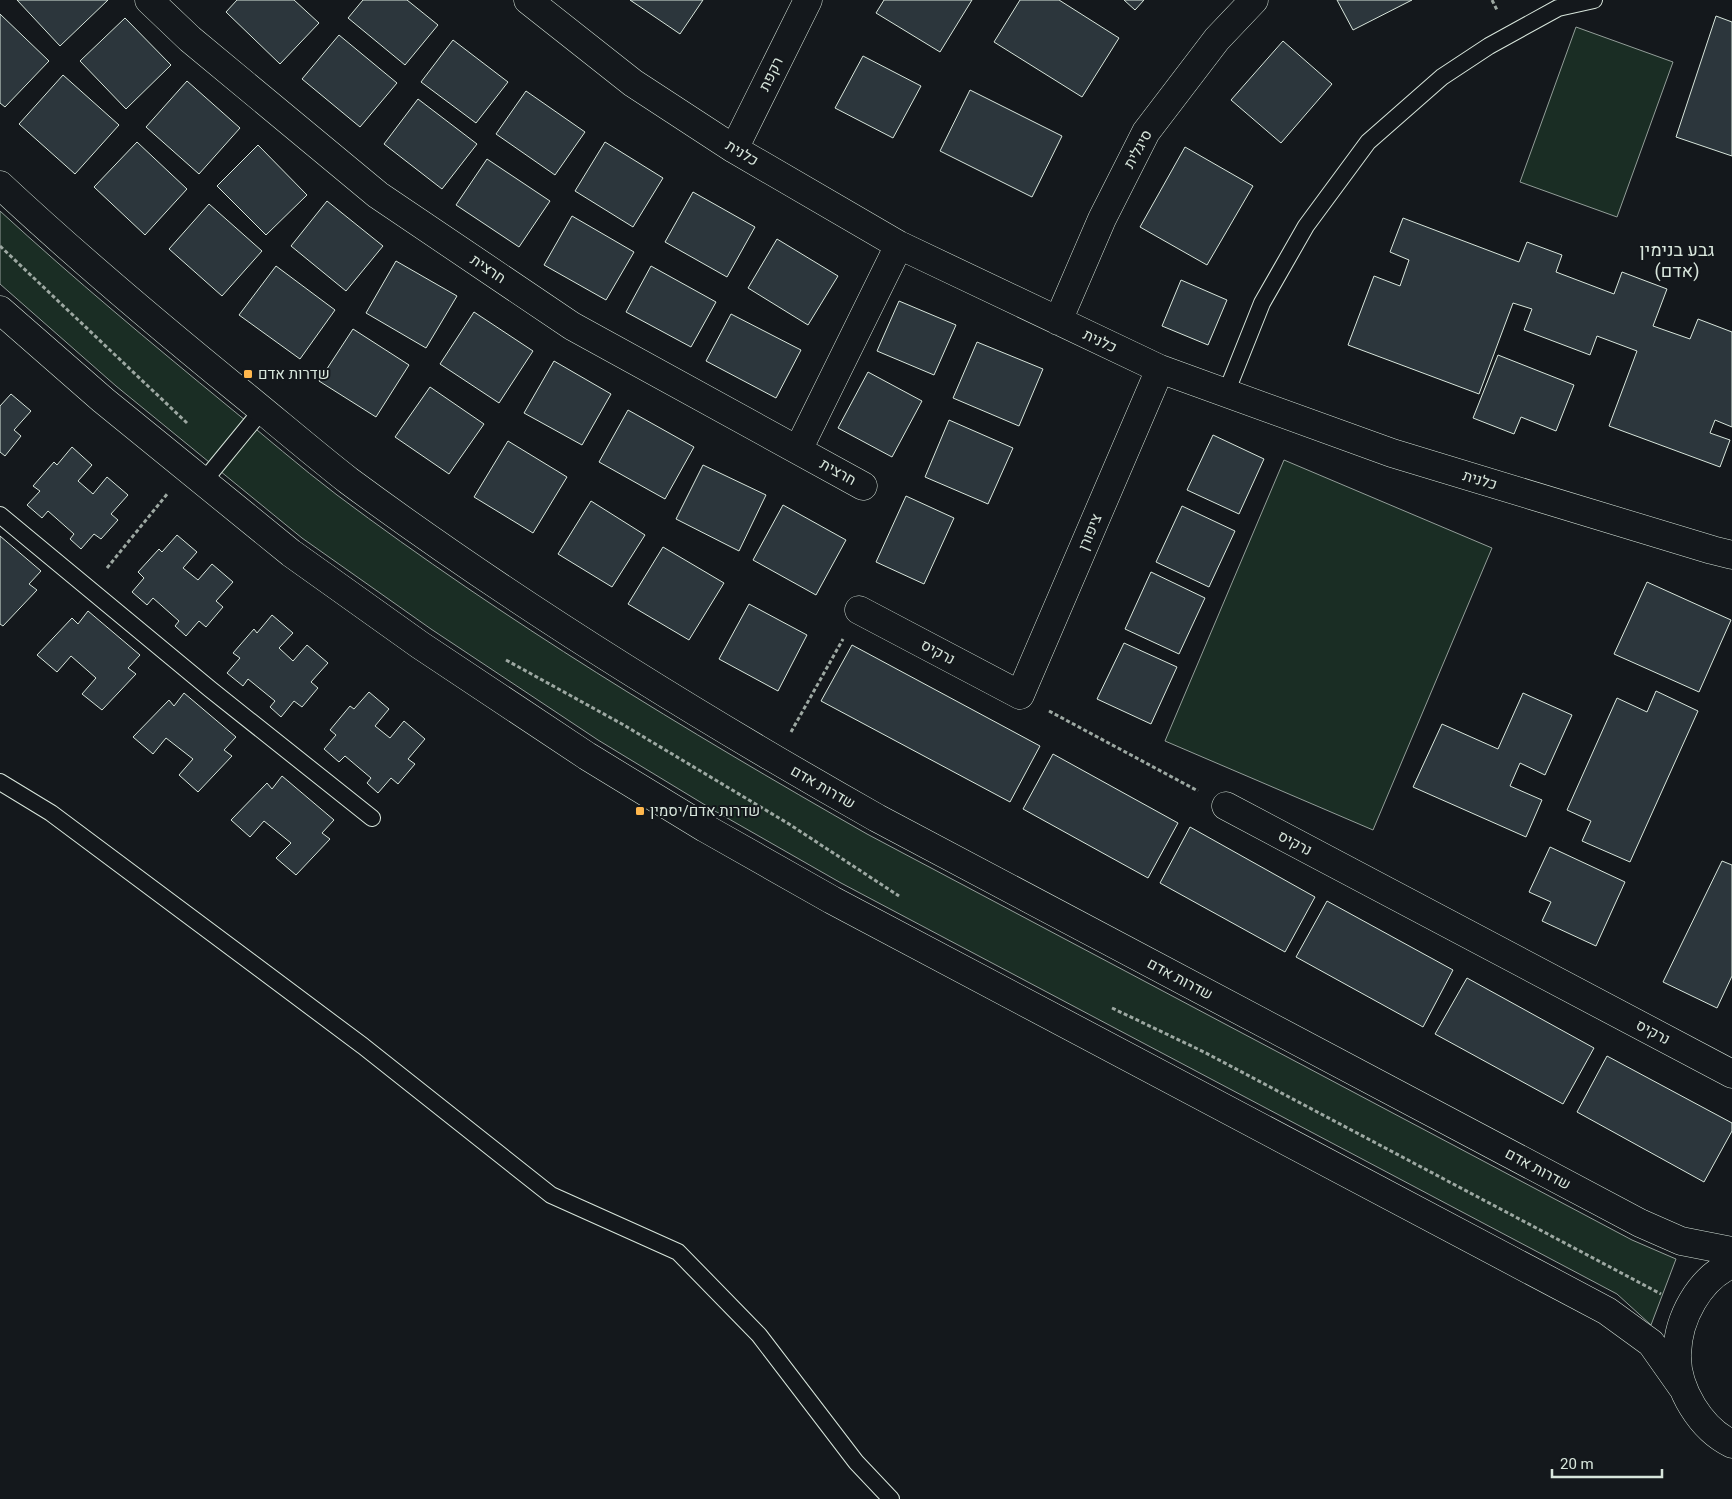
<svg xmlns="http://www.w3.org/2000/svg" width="1732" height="1499" font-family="Roboto,Heebo,sans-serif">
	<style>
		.green { fill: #1a2d24; stroke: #939e99 }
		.building { fill: #2c363c; stroke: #d8e6dc }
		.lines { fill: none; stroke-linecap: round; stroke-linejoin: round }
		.lane-casing { stroke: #d8e6dc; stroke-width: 18 }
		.street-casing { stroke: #d8e6dc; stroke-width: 29 }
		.secondary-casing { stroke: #d8e6dc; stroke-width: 29 }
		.path { stroke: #9da8a2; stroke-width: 3; stroke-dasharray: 4 2.5; stroke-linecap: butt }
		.lane { stroke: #14181c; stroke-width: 16 }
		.street { stroke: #14181c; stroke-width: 28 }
		.secondary { stroke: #14181c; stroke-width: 28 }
		.poi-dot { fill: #ffb74d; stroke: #14181c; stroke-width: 2 }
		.labels { text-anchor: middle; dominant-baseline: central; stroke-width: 4; stroke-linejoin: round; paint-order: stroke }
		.street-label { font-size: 15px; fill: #d8e6dc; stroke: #14181c }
		.poi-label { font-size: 15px; fill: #d8e6dc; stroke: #14181c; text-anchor: start }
		.quarter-label { font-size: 18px; fill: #d8e6dc; stroke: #14181c }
	</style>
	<rect width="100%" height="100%" fill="#14181c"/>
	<path class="green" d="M1576,27L1673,62L1617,217L1520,182Z
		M0,211C74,279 151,343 229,407C265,436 300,467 337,495C505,621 685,730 867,834L1632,1240L1676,1259L1651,1325L1617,1294L841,883L715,811L598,740L431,629L302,538L116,386L0,284Z
		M1284,460L1492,548L1373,830L1165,741Z"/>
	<path class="building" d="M17,0H108L60,46Z
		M237,0H294L319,23L280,64L226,12Z
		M363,0H407L438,25L405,65L348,18Z
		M630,0H703L680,34Z
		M884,0H972L940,52L876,13Z
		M1020,0H1059L1119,38L1082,97L994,42Z
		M1124,0H1144L1135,10Z
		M1337,0H1412L1353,30Z
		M0,14L49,61L5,107L0,103Z
		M1716,16L1732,22V156L1676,137Z
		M125,18L171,65L126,109L80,61Z
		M339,35L397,83L360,127L302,79Z
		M453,40L508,82L476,123L421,82Z
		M1283,41L1332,84L1281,143L1231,100Z
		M863,56L921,86L893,138L835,108Z
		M63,75L119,125L75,174L19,124Z
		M187,81L240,128L199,174L146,127Z
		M970,90L1062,136L1032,197L940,151Z
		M526,91L585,132L555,175L496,134Z
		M418,99L477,144L442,189L384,144Z
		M137,142L187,189L145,235L94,187Z
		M605,142L663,178L633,227L575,191Z
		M258,145L307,195L266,235L217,186Z
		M1185,147L1253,186L1207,265L1140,227Z
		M487,159L550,201L519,247L456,205Z
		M693,192L755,227L727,277L665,242Z
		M327,201L383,246L346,291L291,246Z
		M209,204L262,251L222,296L169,249Z
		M572,216L634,252L606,300L544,265Z
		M1403,218L1519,262L1527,242L1562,255L1556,272L1614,294L1622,272L1667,289L1653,326L1690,339L1698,319L1732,332V427L1715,420L1710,433L1730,440L1720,467L1609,426L1637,351L1597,336L1590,355L1524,330L1532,309L1513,303L1479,394L1348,345L1374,276L1400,286L1409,260L1390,252Z
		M777,239L838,276L808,325L748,288Z
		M396,261L457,296L426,348L366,313Z
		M276,266L335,310L300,359L239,315Z
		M651,266L716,302L691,347L626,312Z
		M1181,280L1227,300L1208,345L1162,326Z
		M899,301L956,325L934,375L877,351Z
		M474,312L533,351L499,403L440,364Z
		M731,314L801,350L776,398L706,361Z
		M353,329L409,365L376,417L319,381Z
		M977,342L1043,369L1019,426L953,398Z
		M1498,355L1574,385L1556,431L1521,417L1514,434L1473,418Z
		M554,361L611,394L582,445L524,413Z
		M868,372L922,401L892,457L838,428Z
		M430,387L484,424L449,474L395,437Z
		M11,394L31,411L14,430L21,436L5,456L0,452V406Z
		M628,410L694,447L665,499L599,462Z
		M949,420L1013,448L988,504L925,477Z
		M1213,435L1264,459L1239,514L1187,490Z
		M508,441L567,477L533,533L474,497Z
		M72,447L92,465L78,481L93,494L107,477L128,495L111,514L118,520L101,539L94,534L81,549L70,539L74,534L48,511L42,518L27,505L40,491L33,486L54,462L57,465Z
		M703,465L766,495L739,551L676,519Z
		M906,496L954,518L924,584L876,562Z
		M591,501L645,535L612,587L558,554Z
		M783,505L846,540L816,595L753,560Z
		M1182,506L1235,531L1209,587L1156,562Z
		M177,535L197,552L183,568L198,580L212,564L233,582L216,601L223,607L206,627L199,621L186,636L175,626L179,621L153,598L147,605L132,592L144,578L138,572L159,549L162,552Z
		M0,536L41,571L29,584L37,590L3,626L0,624Z
		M663,547L724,583L689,640L628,604Z
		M1151,572L1205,598L1179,654L1125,629Z
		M1647,582L1731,620L1699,692L1614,654Z
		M749,604L807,635L778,691L719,659Z
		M88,611L140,655L128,668L136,674L102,710L82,694L96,678L71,656L57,672L37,655L72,618L78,624Z
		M272,615L293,633L279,648L293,661L307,645L328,663L311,682L318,688L302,707L294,701L281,717L270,707L275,701L248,679L243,686L227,673L240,658L233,653L254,629L257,633Z
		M1124,643L1177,667L1151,724L1097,699Z
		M852,645L1040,746L1010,802L821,701Z
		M1656,691L1698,711L1630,862L1582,841L1591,821L1567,810L1617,698L1647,712Z
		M369,692L389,709L375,726L390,738L404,721L425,739L408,759L415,764L398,784L391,778L378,793L367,783L371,778L345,756L339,762L324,749L336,735L330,730L350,706L354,709Z
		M184,693L236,737L224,750L232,756L198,792L179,775L193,759L166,738L153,754L133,737L169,700L174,706Z
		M1523,693L1572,715L1545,775L1520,763L1510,786L1542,800L1526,837L1413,787L1442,724L1498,749Z
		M1053,754L1178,823L1148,878L1023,809Z
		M282,776L334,820L322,833L330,839L296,875L276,858L291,843L264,821L250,837L231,820L267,783L272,789Z
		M1190,827L1315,897L1285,952L1160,883Z
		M1550,847L1625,882L1596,946L1542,921L1551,902L1529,892Z
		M1722,861L1732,865V976L1717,1008L1663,982Z
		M1327,901L1453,970L1423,1027L1296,957Z
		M1467,978L1594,1048L1563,1104L1435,1034Z
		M1607,1056L1732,1123V1131L1704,1182L1577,1112Z"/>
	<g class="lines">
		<g class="lane-casing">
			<path id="lane" d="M1226,393L1262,303L1306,226L1368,142L1442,77L1489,46L1558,8L1594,0
				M203,482L262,410
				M0,515L210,689L372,818
				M0,782L51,813L363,1046L551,1195L678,1252L759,1335L856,1462L891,1499"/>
		</g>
		<g class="street-casing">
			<path id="street" d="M149,0L190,39L378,195L572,326L863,486
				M528,0L633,83L734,149L899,245L1160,369L1392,453L1712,550L1732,555
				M734,149L808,0
				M1058,321L1102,219L1146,132L1217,39L1254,0
				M798,450L899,245
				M859,610L1020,695L1160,369
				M1226,806L1732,1074"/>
		</g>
		<g class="secondary-casing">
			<path id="secondary" d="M0,185C77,257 158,325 239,391C276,421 312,452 349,481C517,605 695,715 877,818L1640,1223L1681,1241L1732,1251
				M0,310L103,400L291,553L420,645L587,756L705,828L832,900L1607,1311L1651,1343L1682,1387
				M1732,1264C1699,1279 1678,1318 1677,1354C1676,1389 1701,1429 1732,1444"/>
		</g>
		<path class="path" d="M1492,0L1497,10
			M0,246L187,423
			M107,568L168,493
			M506,660L622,724L789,824L899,896
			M1049,711L1198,791
			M791,732L843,639
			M1112,1008L1204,1052L1661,1294"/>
		<use href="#lane" class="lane"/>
		<use href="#street" class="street"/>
		<use href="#secondary" class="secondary"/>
	</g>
	<g class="poi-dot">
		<rect x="243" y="369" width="10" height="10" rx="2.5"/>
		<rect x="635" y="806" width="10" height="10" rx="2.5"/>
	</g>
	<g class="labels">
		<g class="street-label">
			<text transform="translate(771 74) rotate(-64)">רקפת</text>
			<text transform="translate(1138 149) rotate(-61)">סיגלית</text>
			<text transform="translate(742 153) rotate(31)">כלנית</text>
			<text transform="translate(488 269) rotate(34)">חרצית</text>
			<text transform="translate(1100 341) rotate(25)">כלנית</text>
			<text transform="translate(838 472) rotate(29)">חרצית</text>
			<text transform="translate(1480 480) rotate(17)">כלנית</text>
			<text transform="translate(1090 532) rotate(-67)">ציפורן</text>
			<text transform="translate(938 652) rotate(28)">נרקיס</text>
			<text transform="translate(823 787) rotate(30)">שדרות אדם</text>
			<text transform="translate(1295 843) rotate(28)">נרקיס</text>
			<text transform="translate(1180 979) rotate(28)">שדרות אדם</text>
			<text transform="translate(1653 1032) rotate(28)">נרקיס</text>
			<text transform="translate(1538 1169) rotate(28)">שדרות אדם</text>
		</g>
		<g class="poi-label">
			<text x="258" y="374">שדרות אדם</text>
			<text x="650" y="811">שדרות אדם/יסמין</text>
		</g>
		<g class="quarter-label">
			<text x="1677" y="249">גבע בנימין<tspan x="1677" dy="21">(אדם)</tspan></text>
		</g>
	</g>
	<path d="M1552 1469v8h110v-8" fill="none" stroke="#d8e6dc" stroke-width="2.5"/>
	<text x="1560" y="1469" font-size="15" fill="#d8e6dc" stroke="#14181c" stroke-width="4" paint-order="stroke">20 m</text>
</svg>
